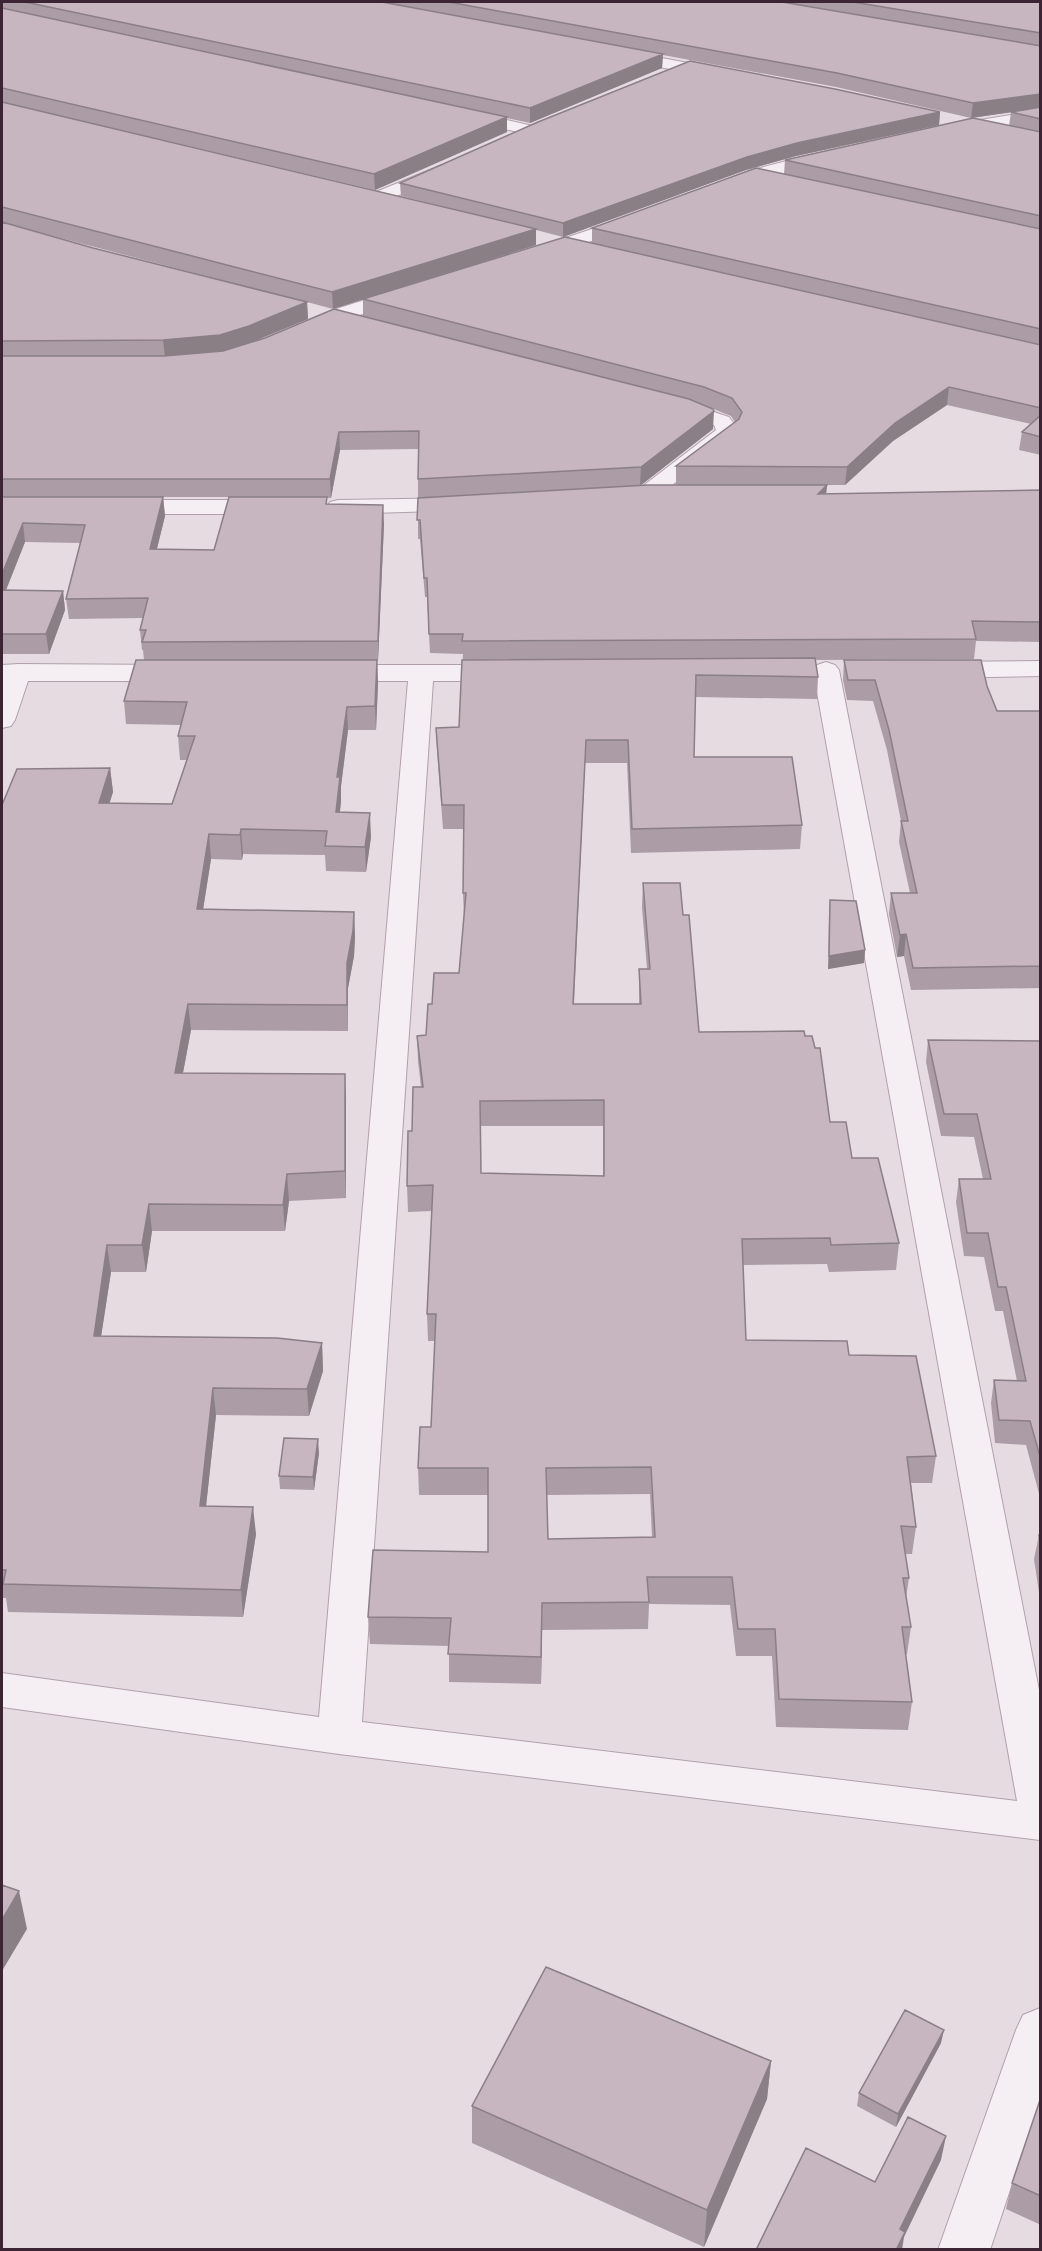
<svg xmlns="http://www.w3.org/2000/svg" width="1042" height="2251" font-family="'Alegreya Sans',sans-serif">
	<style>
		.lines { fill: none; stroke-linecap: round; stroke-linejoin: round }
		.minor-casing { stroke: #b1a0aa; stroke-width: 2 }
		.minor { fill: #f5eef2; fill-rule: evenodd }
		.wall { fill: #ab9ca5; fill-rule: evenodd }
		.shaded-wall { fill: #8b7f86 }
		.building { fill: #c7b5c0; stroke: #8b7f86; stroke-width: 1.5; fill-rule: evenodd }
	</style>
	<rect width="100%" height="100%" fill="#e7dbe2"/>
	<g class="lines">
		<g class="minor-casing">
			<path id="minor" d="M618,50L721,69L729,74L721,79L613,58L610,55L613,52Z
				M463,110L537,127L539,130L531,135L457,118L455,115Z
				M1040,110V120L950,135L942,130L950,125Z
				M829,151L837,156L835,160L729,190L723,189L720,185C730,172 810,156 829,151Z
				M442,165L448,166L450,170L448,174L383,202H371L368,198L371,194Z
				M633,215L639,216L642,220L639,224L544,258H530L528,254L530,250Z
				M405,289L412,291L415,295L412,299L340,321L313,333H299L296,329C306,315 385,294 405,289Z
				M671,398L729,417L739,431L655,499L647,501L639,499L636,494L639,489L716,430L714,425L664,408L661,404L664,400Z
				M463,498L471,500L474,505L471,510L338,514L330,512L327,507L330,502L338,500Z
				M119,500H271L279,502L282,507L279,512L271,514H119L111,512L108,507L111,502Z
				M826,662L835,665L839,670L1040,1695V1840L339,1754L2,1707V1673L319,1717L408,681H333L324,678L320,673L324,668L333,665H507L516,668L520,673L516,678L507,681H433L362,1722L1017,1801L813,670L817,665Z
				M939,662L1040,661V676L939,678L930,675L926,670L930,665Z
				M18,664L177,665L186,668L190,673L186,678L177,681H28L15,720L11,726L2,728V665Z
				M1040,2008V2100L990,2250H938L1016,2030L1023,2015Z"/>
		</g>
		<use href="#minor" class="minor"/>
	</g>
	<path class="wall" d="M2,2H1041V455L1019,450L1022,432L1031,424L947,405L893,441L845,485H827L826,494L1041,490V642L976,641L974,659L815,660L818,677L817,699L695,697L694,757L802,825L800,849L631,853L627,763H585L574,1004H639V969H647L642,907L643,883L683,915L699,1032L805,1036L830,1122L852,1158L899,1243L896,1270L829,1272L827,1264L743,1265L746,1340L849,1355L936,1456L932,1483H911L916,1527L912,1554H905L909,1578L906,1598L911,1627L907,1654H906L912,1702L908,1730L776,1727L772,1656H736L730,1605L649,1604L648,1629L542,1630L541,1684L449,1682V1646L370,1644L368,1617L488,1552V1495H419L418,1468L431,1427L435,1341H428L427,1314L432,1211L408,1212L407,1186L412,1131L421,1087L418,1061L417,1036L426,1035L432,1004L459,973L464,917L463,893V829H443L437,751L436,728L459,727L463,654L430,653L427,597H425L420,539H418V449L340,450L331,498H327V505L384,524L378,661H377L378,683L376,730H348L341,786V801L340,812L371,837L366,872L326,871L325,855L243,854L242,860L211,859L203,910L354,912L355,937L354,956L348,988V1031L191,1030L183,1073L346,1100V1198L289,1201L285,1231H152L146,1272H111L101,1336L322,1343L323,1371L309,1416L216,1415L206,1506L256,1534L243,1617L8,1612L6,1598H2V805L110,768L113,792L109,803L172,804L187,760H180L178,736L181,725L126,724L124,701L144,660L143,650H142L140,630L143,618L69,619L66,599L80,543L25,542L6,590L63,591L65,610L49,654H2ZM663,55L836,87L971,118L1011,112L1009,126L785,160L784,174L592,228V243L402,287L536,245V230L563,237L746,170L796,156L939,125L940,112L400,183L401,196L479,216L2,102L375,190L507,132V118L530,123L662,68ZM22,228L290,298L93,248ZM363,299V316L254,341L308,319L307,302L333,309ZM701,404L731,416L735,422L676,466V485H641L713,429ZM163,497H229L214,550L157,549L165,516ZM481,1126H603V1176L481,1173ZM650,1494L652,1537L548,1539L547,1495Z
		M844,660L987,686L997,711H1041V988L911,990L904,956L897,957L889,914L891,893H910L899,842L901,821L887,750L873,701L847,700L843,680Z
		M830,900L865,950L864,963L828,969L829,913Z
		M928,1040L1041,1041V1501L1026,1445L995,1443L991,1403L994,1380L1017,1381L1003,1311H995L984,1257L964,1256L956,1202L959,1179H983L974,1137L941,1136L926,1062Z
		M319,1453L314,1490L280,1489L279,1476Z
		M1039,1535H1041V1606L1034,1559Z
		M941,2043L896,2127L857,2106L859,2093Z
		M771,2061L767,2099L704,2247L472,2143V2106Z
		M1041,2097V2225L1006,2209L1012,2183Z"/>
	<path class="shaded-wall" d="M663,54L662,68L530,123V108Z
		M1041,94V108L971,118L973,103Z
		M940,112L939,125L796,156L746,170L563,237V223L747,157L797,143Z
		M507,117V132L375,190L374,174Z
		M536,229V245L333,309L332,292Z
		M307,302L308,319L250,343L222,352L165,357L163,340Z
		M949,387L947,405L893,441L845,485L847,467L895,423Z
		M714,411L713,429L640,486L641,467Z
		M339,432L340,450L331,498L330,479Z
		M827,485L825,504L818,494Z
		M163,497L165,516L152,568L150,549Z
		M383,505L384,524L378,661V641Z
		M23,523L25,542L2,600V574Z
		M63,591L65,610L49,654L46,634Z
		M377,660L378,683L376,730L375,706Z
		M347,707L348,730L341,786V801L337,837L336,812L337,777Z
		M586,740L585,763L572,1029L573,1004Z
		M110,768L113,792L102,828L99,803Z
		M370,813L371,837L366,872L365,847Z
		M241,829L243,854L242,860L240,835Z
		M209,834L211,859L199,935L197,909Z
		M354,912L355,937L354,956L348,988V1031L347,963Z
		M906,934L904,956L897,957L900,935Z
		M865,950L864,963L828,969L829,956Z
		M188,1004L191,1030L178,1099L175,1073Z
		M345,1074L346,1100V1198L345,1171Z
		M287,1174L289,1201L285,1231L283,1205Z
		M149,1204L152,1231L146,1272L142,1245Z
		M107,1245L111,1272L97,1363L94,1336Z
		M322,1343L323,1371L309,1416L307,1389Z
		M213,1388L216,1415L203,1534L200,1506Z
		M318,1439L319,1453L314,1490L313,1477Z
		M253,1507L256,1534L243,1617L241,1590Z
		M542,1603V1630L541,1684V1657Z
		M19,1891L27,1929L2,1971V1920Z
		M944,2030L941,2043L896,2127L898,2114Z
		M771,2061L767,2099L704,2247L707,2210Z
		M946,2136L941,2160L904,2237L902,2250H896L900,2229Z"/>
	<path class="building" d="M25,2H382L663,54L530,108Z
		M449,2H782L1041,46V94L973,103L837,73Z
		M853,2H1041V33Z
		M2,8L507,117L374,174L2,88Z
		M690,61L835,89L940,112L797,143L747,157L563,223L400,183L538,122Z
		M2,102L536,229L332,292L2,207Z
		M1041,107V119L1011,112Z
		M973,118L1041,132V216L785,160Z
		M756,168L1041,229V329L592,228Z
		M2,222L93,248L307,302L249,326L220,335L163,340L2,341Z
		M565,237L1041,345V408L949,387L895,423L847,467L676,466L739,419L742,412L732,398L704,387L363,299Z
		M334,309L689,399L713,409L714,411L641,467L418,479L419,431L339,432L330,479H2V356H164L223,351L265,338Z
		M1041,415V437L1022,432Z
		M648,485H827L818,494L1041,490V622L972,621L976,639L462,641L463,634H429L427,578H424L420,520H417L418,498Z
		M2,497H163L150,549L214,550L229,497H327L326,504L383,505L378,641L142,642L146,630H140L148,598L66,599L85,525L23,523L2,574Z
		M2,590L63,591L46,634H2Z
		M815,658L818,677L696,675L694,757H792L802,825L632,829L628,740H586L573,1004H641L639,969H650L643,883H680L683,915H689L699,1032L804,1031L805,1036H812L815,1048H820L830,1122H846L852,1158H878L899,1243L831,1245L830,1238L742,1239L746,1340L847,1341L849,1355L916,1356L936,1456L907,1457L916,1527L901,1526L909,1578H903L911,1627H902L912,1702L779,1699L775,1629H738L732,1577H647L649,1602L542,1603L541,1657L448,1654L451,1618L368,1617L373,1550L488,1552V1468H418L420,1427H431L436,1314H427L433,1185L407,1186L408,1131H412L413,1087H423L417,1036L426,1035L428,1004H432L434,973H459L466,893H463L464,805H442L436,728L459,727L462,660ZM604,1100V1176L481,1173L480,1101ZM651,1467L655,1537L548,1539L546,1468Z
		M136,660H377L375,706L347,707L337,777H340L336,812L370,813L365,847L325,846L327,831L241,829L240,835L209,834L197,909L354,912L353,931L347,963V1005L188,1004L175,1073L345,1074V1171L287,1174L283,1205L149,1204L142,1245H107L94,1336L277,1338L322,1343L307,1389L213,1388L200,1506L253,1507L241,1590L3,1584L6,1570H2V805L17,769L110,768L99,803L172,804L195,736H178L187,702L124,701Z
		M844,660H981L987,686L997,711H1041V966L913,968L906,934L900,935L891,893H917L901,821H908L889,730L875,680H848Z
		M830,900L856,901L865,950L829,956Z
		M928,1040L1041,1041V1460L1030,1421L999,1420L994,1380L1026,1381L1006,1287H998L988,1233H967L959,1179H991L977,1114H944Z
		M284,1438L318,1439L313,1477L279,1476Z
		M1039,1535H1041V1549Z
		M2,1885L19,1891L2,1920Z
		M546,1967L771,2061L707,2210L472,2106Z
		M905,2010L944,2030L898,2114L859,2093Z
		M1041,2097V2196L1012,2183Z
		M908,2117L946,2136L900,2229L905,2232L896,2250H756L806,2148L875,2182Z"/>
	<rect width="1042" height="2251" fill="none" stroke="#3d2434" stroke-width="6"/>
</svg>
